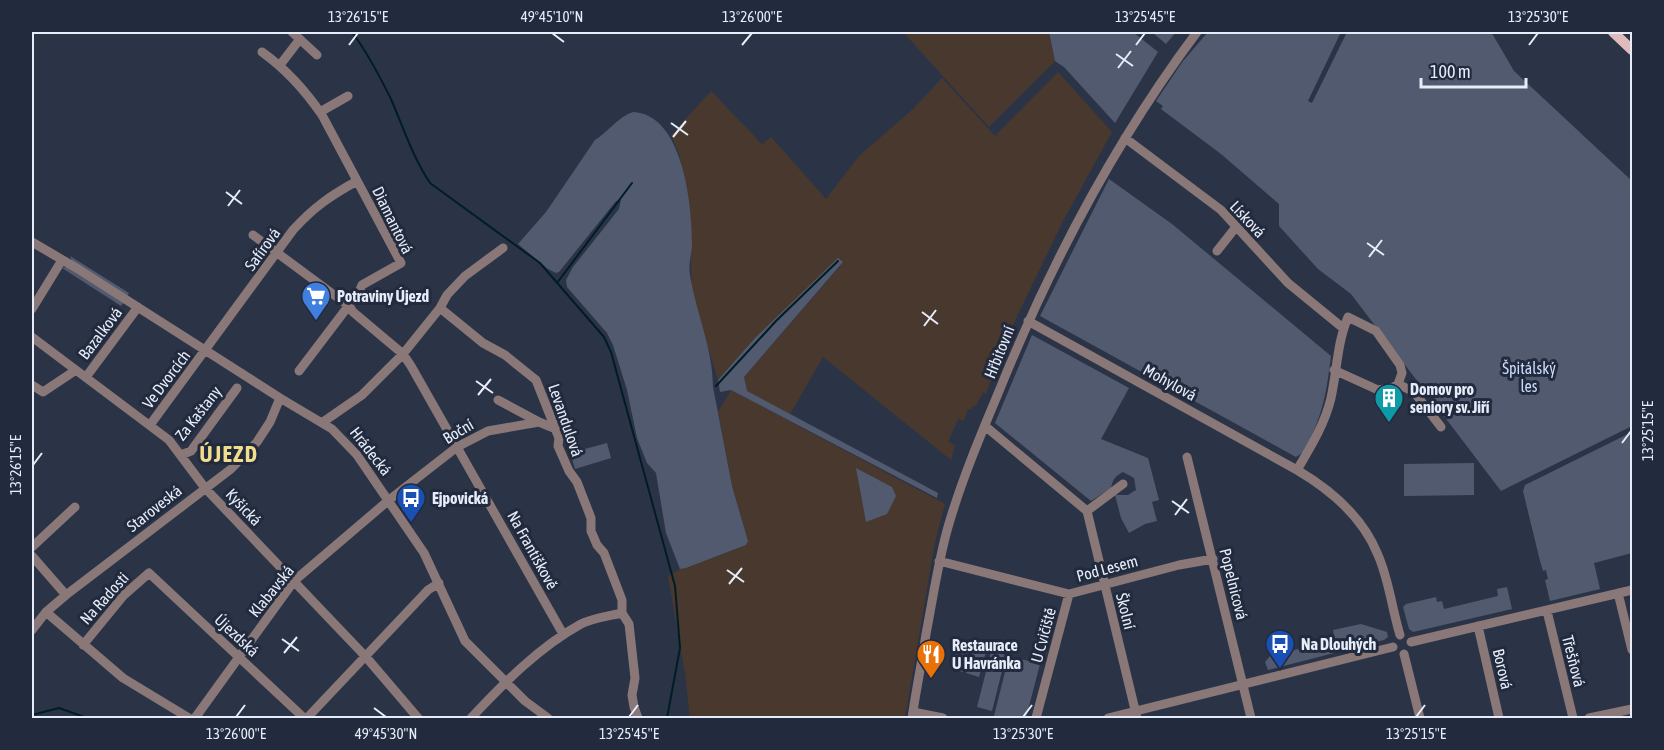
<svg xmlns="http://www.w3.org/2000/svg" width="1664" height="750" font-family="'Asap Condensed',sans-serif">
	<style>
		.industrial { fill: #49382d }
		.green { fill: #515a6f }
		.lines { fill: none; stroke-linecap: round; stroke-linejoin: round }
		.stream { stroke: #001c25; stroke-width: 2 }
		.minor { stroke: #8a7878; stroke-width: 9 }
		.major { stroke: #e0bbbb; stroke-width: 10 }
		.ticks { fill: none; stroke: #e6ecf9; stroke-width: 2 }
		.labels { text-anchor: middle; dominant-baseline: central; stroke-width: 6; stroke-linejoin: round; paint-order: stroke }
		.street-label { font-size: 16px; fill: #e6ecf9; stroke: #222a3d }
		.poi-label { font-size: 16px; font-weight: bold; fill: #e6ecf9; stroke: #222a3d; text-anchor: start }
		.park-label { font-size: 16px; fill: #ccdbfc; stroke: #222a3d }
		.district-label { font-size: 22px; font-weight: bold; letter-spacing: 1.5px; fill: #f2dd8f; stroke: #222a3d }
		.neatline { fill: none; stroke: #e6ecf9; stroke-width: 2 }
		.ticks-label { font-size: 15px; text-anchor: middle; fill: #e6ecf9 }
	</style>
	<rect width="100%" height="100%" fill="#2b3447"/>
	<path class="industrial" d="M903,32H1049L1055,61L989,127Z
		M1058,72L1112,132L1064,219L1011,329L986,394L983,392L976,406H973L971,410L968,409L964,421L958,419L948,442L955,445L951,460L823,357L790,414L747,392L744,377L843,263L755,338L718,380L692,295L689,206L679,154L671,135L711,91L762,144L771,137L826,199L859,156L913,109L942,78L995,136Z
		M731,390L945,504L935,542L905,718H690L685,673L668,576L680,569L686,568L746,545L748,541L732,486L718,412Z"/>
	<path class="green" d="M1049,32H1133L1158,52L1115,123L1064,67L1055,61Z
		M1152,32H1176L1166,44Z
		M1208,32H1341L1308,101L1312,103L1347,32H1489L1493,35L1514,71L1632,181V426L1501,491L1351,294L1318,269L1279,226V204L1221,154L1161,109L1163,106L1156,101L1183,61Z
		M633,112C683,114 692,205 692,243C692,254 688,264 690,275C696,312 713,349 713,387L732,486L748,541L746,545L686,568L680,569L666,533L656,473L647,463L637,438L627,390L613,345L607,333L567,287L566,280L573,267L619,209L621,200L616,201L559,272L556,273L548,269L518,244L546,212L595,140C608,132 619,116 633,112Z
		M1109,179L1172,224L1331,356C1327,388 1324,410 1310,439C1306,446 1304,453 1296,457L1040,316Z
		M70,256L129,293L127,296L72,261Z
		M838,258L843,262L744,377L747,391L938,493L937,498L731,390L720,392L718,380L755,338Z
		M66,267L124,302L121,306L62,268Z
		M1032,335L1129,388L1101,439L1148,458L1159,500L1152,502L1157,521L1145,524L1129,533L1121,518L1115,495H1128L1136,490L1134,478L1123,472C1115,476 1113,479 1111,488L1091,501L995,423Z
		M1632,432V553L1594,563L1600,589L1550,601L1545,580L1548,579L1546,570L1543,571L1540,561L1523,491L1525,485Z
		M607,443L611,458L575,469L568,445L581,450Z
		M1474,463V495L1404,496V464Z
		M856,468L892,487L896,496L887,514L866,522Z
		M1507,587L1512,609L1413,632L1409,629L1403,607L1406,604L1436,597L1437,602L1442,601L1444,609L1498,596L1497,589Z
		M1361,624L1387,632L1388,637L1384,640L1337,651L1333,630Z
		M959,640L971,644L963,672L952,669Z
		M1330,641H1332L1334,653L1268,670L1265,662L1270,656Z
		M974,645L987,648L979,677L966,673Z
		M991,652L1006,655L992,711L977,707Z
		M1009,656L1040,664L1026,718H1006L994,716Z"/>
	<g class="lines">
		<path class="stream" d="M352,32C367,52 379,75 390,97C403,126 412,156 430,183L540,263L604,337L611,352L675,586L680,648L667,718
			M557,283L632,183
			M716,386L776,321L838,261
			M32,715L59,708L87,718"/>
		<path class="minor" d="M292,32L317,55
			M262,52C287,70 305,90 322,115L401,263L362,285L359,292L299,371
			M280,65L300,39
			M320,112L348,96
			M1125,138L1221,210L1288,283L1343,328
			M253,235L349,306L353,312L403,354L411,366L563,634
			M32,242L78,269L280,398L332,429L357,455L424,553L465,641L525,701L548,718
			M1217,251L1236,227
			M440,308L483,343L505,355L536,380L559,438L558,446L569,471L577,482L591,518V531L597,545L604,553L622,600V613L629,624L635,678L632,695L634,707L638,718
			M32,309L62,260
			M1028,321L1297,470C1331,490 1363,517 1378,555C1389,580 1392,609 1400,635
			M32,337L169,440L205,488L366,657L418,718
			M86,377L138,307
			M1398,384L1414,392L1441,427
			M32,385L43,392L76,370
			M498,400L539,422
			M323,422L362,395L403,354L440,308L447,295L465,276L503,248
			M150,425L293,230C314,207 330,196 357,181
			M985,426L1087,511L1137,718
			M181,455L191,451L237,388
			M1187,457L1251,718
			M1297,470C1310,448 1325,424 1331,398C1337,371 1337,343 1348,317L1376,331L1400,365L1402,373L1398,384L1392,388L1378,390L1334,370
			M1087,511L1123,484
			M32,547L75,507
			M32,556L66,595
			M939,561L1069,594L1179,565L1213,559
			M1618,593L1632,650
			M1547,611L1573,718
			M46,612L123,678L189,718
			M1478,626L1499,718
			M32,630L46,612L66,595L231,469L257,442L270,422L280,398
			M1411,642L1632,590
			M83,645L124,595L149,573L304,718
			M1404,654L1420,718
			M913,712L943,718
			M195,718L294,581L389,500L457,447L488,431L539,422L556,429
			M307,718L428,590L439,583
			M471,718C504,683 539,647 581,624C593,618 609,616 622,613
			M912,718C916,690 922,662 926,634C933,598 938,562 948,527C961,482 979,439 997,396C1049,267 1114,143 1197,32
			M1036,718L1069,594
			M1108,718L1393,647
			M1589,718L1632,709"/>
		<path class="major" d="M1613,32L1632,50"/>
	</g>
	<path class="ticks" d="M552,33L564,42M349,45L358,33M742,45L752,33M1136,45L1145,33M1529,45L1538,33M1116,54L1133,66M1118,68L1131,51M671,123L688,135M673,137L686,121M226,192L242,204M228,206L240,190M1367,243L1384,255M1369,257L1382,240M922,312L938,324M924,326L936,310M476,381L493,393M478,395L491,379M1622,443L1631,431M33,465L42,453M1172,501L1189,513M1175,515L1187,499M727,570L744,582M729,584L742,568M282,639L299,651M284,653L297,637M374,708L386,717M236,717L245,705M629,717L638,705M1023,717L1032,705M1416,717L1425,705"/>
	<defs>
		<g id="supermarket-pin" transform="scale(1.5)"><path d="M0 17L-7.5 6A9.5 9.5 0 1 1 7.5 6Z" fill="#3f7fe0" stroke="#222a3d"/><path d="M-6-5.5h2.5l.6 2H6L4.5 2H-2.5L-4.4-4H-6ZM-1.5 3.2a1.3 1.3 0 1 0 .1 0ZM3 3.2a1.3 1.3 0 1 0 .1 0Z" fill="#fff"/></g>
		<g id="building-pin" transform="scale(1.5)"><path d="M0 17L-7.5 6A9.5 9.5 0 1 1 7.5 6Z" fill="#0f9aa8" stroke="#222a3d"/><path d="M-4-6H4V6H1V3H-1V6H-4ZM-2.5-4.3h1.7v1.8h-1.7ZM.8-4.3h1.7v1.8H.8ZM-2.5-1h1.7V.8h-1.7ZM.8-1h1.7V.8H.8Z" fill="#fff"/></g>
		<g id="bus-pin" transform="scale(1.5)"><path d="M0 17L-7.5 6A9.5 9.5 0 1 1 7.5 6Z" fill="#1a4fb4" stroke="#222a3d"/><path d="M-5-6H5V4H4V6H2V4H-2V6H-4V4H-5ZM-3.5-4V0h7V-4ZM-3.5 1.2v1.5H-2V1.2ZM2 1.2v1.5H3.5V1.2Z" fill="#fff"/></g>
		<g id="restaurant-pin" transform="scale(1.5)"><path d="M0 17L-7.5 6A9.5 9.5 0 1 1 7.5 6Z" fill="#e8710a" stroke="#222a3d"/><path d="M-5-6h1v4h1v-4h1v4h1v-4h1v5L-1.5 .5V6h-2V.5L-5-1ZM5-6V6H3V1.5H1.5Q1.5-4 5-6Z" fill="#fff"/></g>
	</defs>
	<g fill-rule="evenodd">
		<use href="#supermarket-pin" x="316" y="296"/>
		<use href="#building-pin" x="1389" y="398"/>
		<use href="#bus-pin" x="411" y="498"/>
		<use href="#bus-pin" x="1280" y="644"/>
		<use href="#restaurant-pin" x="931" y="654"/>
	</g>
	<g class="labels">
		<g class="street-label">
			<text transform="translate(1248 219) rotate(47)">Lísková</text>
			<text transform="translate(393 220) rotate(64)">Diamantová</text>
			<text transform="translate(262 249) rotate(-54)">Safírová</text>
			<text transform="translate(100 333) rotate(-53)">Bazalková</text>
			<text transform="translate(999 352) rotate(-68)">Hřbitovní</text>
			<text transform="translate(166 379) rotate(-53)">Ve Dvorcích</text>
			<text transform="translate(1170 382) rotate(29)">Mohylová</text>
			<text transform="translate(198 413) rotate(-52)">Za Kaštany</text>
			<text transform="translate(566 420) rotate(71)">Levandulová</text>
			<text transform="translate(458 431) rotate(-31)">Boční</text>
			<text transform="translate(371 451) rotate(52)">Hrádecká</text>
			<text transform="translate(244 507) rotate(47)">Kyšická</text>
			<text transform="translate(154 508) rotate(-38)">Staroveská</text>
			<text transform="translate(533 550) rotate(61)">Na Františkově</text>
			<text transform="translate(1107 568) rotate(-15)">Pod Lesem</text>
			<text transform="translate(1234 584) rotate(76)">Popelnicová</text>
			<text transform="translate(271 591) rotate(-51)">Klabavská</text>
			<text transform="translate(104 598) rotate(-48)">Na Radosti</text>
			<text transform="translate(1126 611) rotate(76)">Školní</text>
			<text transform="translate(237 635) rotate(43)">Újezdská</text>
			<text transform="translate(1043 635) rotate(-75)">U Cvičiště</text>
			<text transform="translate(1574 661) rotate(76)">Třešňová</text>
			<text transform="translate(1503 669) rotate(77)">Borová</text>
		</g>
		<g class="poi-label">
			<text x="337" y="296">Potraviny Újezd</text>
			<text x="1410" y="389">Domov pro<tspan x="1410" dy="18">seniory sv. Jiří</tspan></text>
			<text x="432" y="498">Ejpovická</text>
			<text x="1301" y="644">Na Dlouhých</text>
			<text x="952" y="645">Restaurace<tspan x="952" dy="18">U Havránka</tspan></text>
		</g>
		<g class="park-label">
			<text x="1529" y="368">Špitálský<tspan x="1529" dy="18">les</tspan></text>
		</g>
		<g class="district-label">
			<text x="229" y="454">ÚJEZD</text>
		</g>
	</g>
	<rect width="1664" height="750" fill="none" stroke="#222a3d" stroke-width="66"/>
	<path d="M1421 78v9h105v-9" fill="none" stroke="#e6ecf9" stroke-width="3"/>
	<text x="1430" y="78" font-size="18" fill="#e6ecf9" stroke="#222a3d" stroke-width="4.5" paint-order="stroke">100 m</text>
	<rect x="33" y="33" width="1598" height="684" class="neatline"/>
	<g class="ticks-label">
		<text x="358" y="22">13°26'15"E</text>
		<text x="552" y="22">49°45'10"N</text>
		<text x="752" y="22">13°26'00"E</text>
		<text x="1145" y="22">13°25'45"E</text>
		<text x="1538" y="22">13°25'30"E</text>
		<text transform="translate(1648 431) rotate(-90)" y="5">13°25'15"E</text>
		<text transform="translate(16 465) rotate(-90)" y="5">13°26'15"E</text>
		<text x="236" y="739">13°26'00"E</text>
		<text x="386" y="739">49°45'30"N</text>
		<text x="629" y="739">13°25'45"E</text>
		<text x="1023" y="739">13°25'30"E</text>
		<text x="1416" y="739">13°25'15"E</text>
	</g>
</svg>
